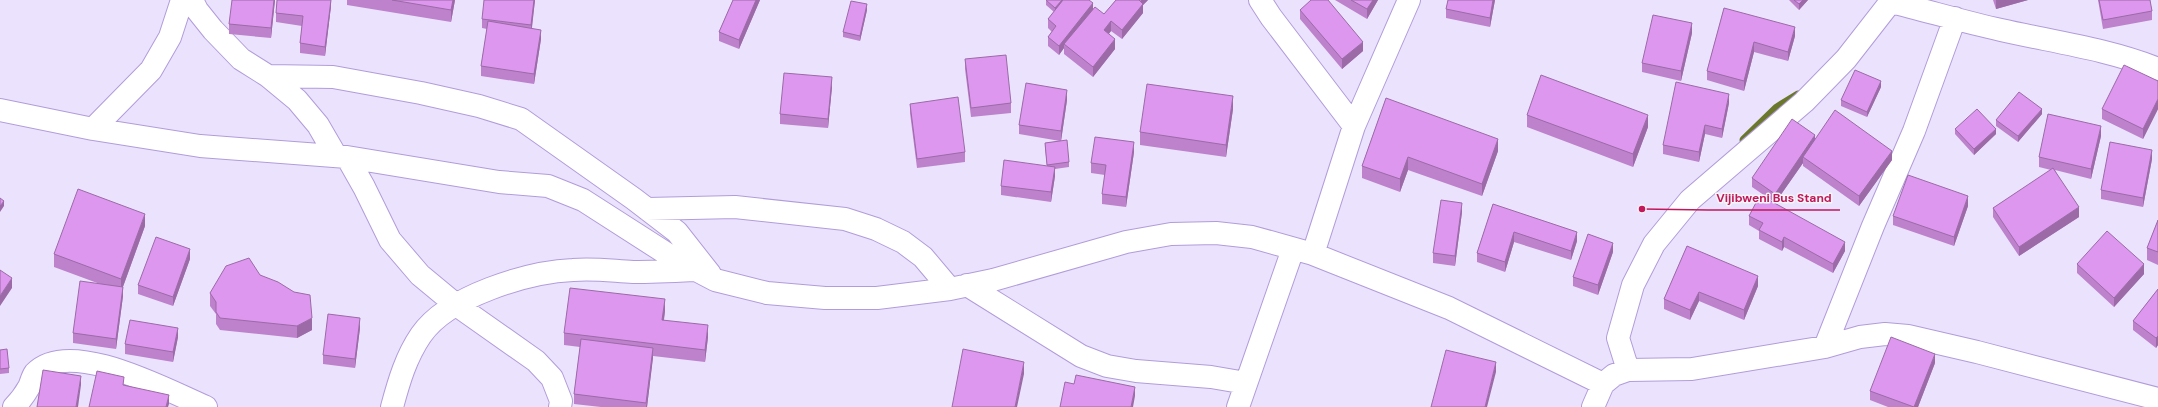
<svg xmlns="http://www.w3.org/2000/svg" width="2158" height="407" font-family="'DM Sans',sans-serif">
	<style>
		.lines { fill: none; stroke-linecap: round; stroke-linejoin: round }
		.stream { stroke: #6b782c; stroke-width: 9 }
		.minor-casing { stroke: #b19cda; stroke-width: 24 }
		.minor { stroke: #fff; stroke-width: 22 }
		.wall { fill: #be82cd }
		.shaded-wall { fill: #9b6aa7 }
		.building { fill: #dd97ee; stroke: #9b6aa7 }
		.leader { fill: none; stroke: #c2185b; stroke-width: 1.5 }
		.callout-dot { fill: #c2185b; stroke: #f5f5f5; stroke-width: 1.5 }
		.callout-label { font-size: 12px; text-anchor: middle; font-weight: bold; fill: #c2185b; stroke: #f5f5f5; stroke-width: 3; stroke-linejoin: round; paint-order: stroke }
	</style>
	<rect width="100%" height="100%" fill="#ebe3fd"/>
	<g class="lines">
		<path class="stream" d="M1744,140L1777,108L1798,95"/>
		<g class="minor-casing">
			<path id="minor" d="M192,0L197,10L213,30L241,59L268,76L297,100L318,125L336,156
				M1260,0L1271,17L1354,126
				M1891,2C1928,11 1964,22 2001,30C2054,42 2108,49 2158,69
				M268,76L333,77L421,93L479,106L521,119L634,199L677,232L710,274
				M0,110L93,129L200,146L347,157L499,182L548,186L583,200L675,259L715,280L767,293L825,298H877L950,289L993,280L1126,242L1171,234L1216,233L1252,237L1313,254L1449,308L1603,384
				M93,129L151,70L170,37L182,0
				M347,157L364,187L390,240L420,275L455,304L536,361L552,378L561,401L560,407
				M647,209L735,207L845,219L876,229L903,242L923,257L950,289
				M1313,254L1354,126L1409,0
				M967,285L1081,356L1107,366L1136,371L1211,377L1246,383
				M1825,347L1873,226L1914,131L1955,18
				M1628,370L1618,338L1633,285L1654,244L1690,200L1804,102L1846,59L1892,0
				M14,407C20,401 25,394 29,387C31,383 32,377 35,373C70,337 168,391 206,407
				M392,407C399,381 406,357 421,335C448,296 528,272 573,270C593,268 613,271 633,272C653,272 674,271 694,270
				M1238,407L1293,249
				M1593,407L1603,384L1614,375L1628,370L1692,369L1825,347L1860,337L1885,334L1908,336L1977,352L2158,399"/>
		</g>
		<use href="#minor" class="minor"/>
	</g>
	<path class="wall" d="M275,0L271,38L229,34V24Z
		M331,0V6L325,56L300,53V43L302,26L276,22V13Z
		M347,0H455L451,22L347,5Z
		M535,0L532,28L541,39L534,84L481,76V66L487,29L482,28V19Z
		M733,0H760L739,49L719,41V32Z
		M1046,0H1089L1093,9L1104,14L1116,0H1148L1143,5V13L1122,39L1111,31L1109,34L1115,49L1093,77L1064,54V48L1059,55L1048,46V37L1052,32L1048,28V19L1054,12L1046,5Z
		M1335,0H1378L1367,19Z
		M1448,0H1495L1490,27L1446,18V9Z
		M1789,0H1808L1799,10Z
		M1993,0H2028L1996,9Z
		M2098,0H2150L2152,11V20L2103,29Z
		M1724,8L1795,36L1788,61L1754,52L1744,91L1707,80V71Z
		M867,10L860,41L843,37V32Z
		M1300,10L1363,51L1342,69L1300,19Z
		M1692,33L1681,81L1642,72V63Z
		M965,59L1011,103V113L971,117L965,69Z
		M2158,81V109L2143,139L2102,119V109Z
		M832,87L828,128L780,124V114Z
		M1881,87L1867,117L1841,106V100Z
		M1386,98L1498,151L1482,196L1408,170L1400,192L1362,178V166Z
		M1067,100L1061,141L1069,162V167L1055,169V176L1051,202L1001,195V186L1047,166L1045,148V143L1060,141L1019,134V125Z
		M1729,103L1722,138L1705,134L1699,162L1663,154V145Z
		M910,104L965,152V162L917,168L910,113Z
		M1233,109L1226,157L1140,145V132Z
		M2042,114L2018,142L1996,126V120Z
		M1527,115L1648,127L1633,167L1527,127Z
		M1955,129L1996,134L1974,155L1955,134Z
		M2101,136L2091,179L2055,170L2079,217L2019,256L1993,217V208L2051,170L2039,167V157Z
		M1815,139L1892,160L1859,206L1803,166V163L1775,203L1845,251L1833,273L1784,247L1782,251L1759,239V231L1749,225V216L1774,202L1752,187V178Z
		M1134,152L1126,207L1102,204V194L1105,175L1091,173V163Z
		M2152,159L2143,207L2101,199V190Z
		M1493,204L1577,241L1571,260L1514,242L1505,272L1477,262V253Z
		M1968,206L1954,246L1893,225V216Z
		M1462,212L1455,266L1433,263V253Z
		M2158,220V265L2147,260V248Z
		M145,226L123,287V296L116,349L73,343V333L100,284L54,267V254Z
		M1687,246L1758,286L1744,320L1699,301L1690,320L1664,309V299Z
		M1613,252L1598,295L1573,286V277Z
		M190,259L173,306L138,294V285Z
		M2077,264L2144,274L2114,307L2077,273Z
		M260,275L312,330L297,338L220,330L216,324V314L210,306V293Z
		M2158,289V345L2156,348L2133,330V321Z
		M665,311L664,320L708,337L705,362L653,356L647,407H601L574,404V394L580,347L564,345V333Z
		M360,328L355,368L323,364V355Z
		M178,337L173,362L125,354V344Z
		M0,350L9,368V373L0,374Z
		M1935,363L1918,407H1888L1870,400V391Z"/>
	<path class="shaded-wall" d="M274,0H275L271,38V28Z
		M331,0V6L325,56V47Z
		M453,0H455L451,22V10Z
		M534,0H535L531,34V25Z
		M756,0H760L739,49V40Z
		M1062,0H1066L1055,13V8Z
		M1141,0H1148L1143,5V13L1122,39V30L1141,6Z
		M1373,0H1378L1367,19V9Z
		M1493,0H1495L1490,27V18Z
		M1803,0H1808L1799,10V4Z
		M1996,0H2028L1996,9Z
		M1093,3V13L1064,44V48L1059,55V46Z
		M867,4V10L860,41V36Z
		M1111,21V31L1104,39V30Z
		M1692,23V33L1681,81V71Z
		M1795,27V36L1788,61V52Z
		M541,30V39L534,84V74Z
		M1115,39V49L1093,77V67Z
		M1363,42V51L1342,69V59Z
		M1754,42V52L1744,91V81Z
		M832,77V87L828,128V119Z
		M1881,81V87L1867,117V112Z
		M1067,90V100L1061,141V131Z
		M1729,94V103L1722,138V129Z
		M1233,96V109L1226,157V145Z
		M2158,99V109L2143,139V129Z
		M2042,109V114L2018,142V136Z
		M1648,115V127L1633,167V154Z
		M1705,125V134L1699,162V152Z
		M2101,126V136L2091,179V169Z
		M1996,129V134L1974,155V149Z
		M1815,135V144L1803,157V163L1775,203V194Z
		M1498,139V151L1482,196V184Z
		M1134,142V152L1126,207V197Z
		M2152,150V159L2143,207V198Z
		M1892,151V160L1859,206V196Z
		M1408,157V170L1400,192V179Z
		M1055,167V176L1051,202V192Z
		M1968,196V206L1954,246V237Z
		M4,201V206L0,212V206Z
		M1462,203V212L1455,266V256Z
		M2079,207V217L2019,256V247Z
		M145,214V226L121,292V279Z
		M1514,232V242L1505,272V262Z
		M1577,232V241L1571,260V251Z
		M1784,237V247L1782,251V242Z
		M1845,242V251L1833,273V264Z
		M1613,243V252L1598,295V285Z
		M190,249V259L173,306V297Z
		M2144,264V274L2114,307V298Z
		M1758,276V286L1744,320V310Z
		M12,278V288L0,306V296Z
		M123,287V296L116,349V339Z
		M1699,292V301L1690,320V310Z
		M665,299V311L662,332V320Z
		M312,318V330L297,338V326Z
		M360,318V328L355,368V359Z
		M708,325V337L705,362V350Z
		M178,328V337L173,362V352Z
		M2158,336V345L2156,348V338Z
		M653,348V358L647,407H646Z
		M1935,354V363L1918,407H1914Z
		M1024,362V374L1017,407H1015Z
		M1496,362V372L1487,407H1485Z
		M81,376V385L78,407H76Z
		M1135,387V396L1133,407H1131Z
		M169,395V404L168,407H166Z"/>
	<path class="building" d="M232,0H274L271,28L229,24Z
		M277,0H331L325,47L300,43L303,16L276,13Z
		M392,0H453L451,10Z
		M484,0H534L531,25L482,19Z
		M733,0H756L739,40L719,32Z
		M1046,0H1062L1055,8Z
		M1063,0H1089L1093,3L1059,46L1048,37L1056,26L1048,19Z
		M1116,0H1139L1143,4L1122,30L1111,21L1104,30L1115,39L1093,67L1064,44L1095,7L1104,14Z
		M1311,0H1328L1363,42L1342,59L1300,10Z
		M1351,0H1373L1367,9Z
		M1448,0H1493L1490,18L1446,9Z
		M1794,0H1803L1799,4Z
		M2099,0H2150L2152,11L2103,20Z
		M851,1L867,4L860,36L843,32Z
		M1724,8L1795,27L1788,52L1754,42L1744,81L1707,71Z
		M1653,15L1692,23L1681,71L1642,63Z
		M488,21L541,30L534,74L481,66Z
		M1006,55L1011,103L971,108L965,59Z
		M2124,65L2158,81V99L2143,129L2102,109Z
		M1855,70L1881,81L1867,112L1841,100Z
		M784,73L832,77L828,119L780,114Z
		M1541,75L1648,115L1633,154L1527,115Z
		M1676,82L1729,94L1722,129L1705,125L1699,152L1663,145Z
		M1026,83L1067,90L1061,131L1019,125Z
		M1147,84L1233,96L1226,145L1140,132Z
		M2019,92L2042,109L2018,136L1996,120Z
		M958,97L965,152L917,159L910,104Z
		M1386,98L1498,139L1482,184L1408,157L1400,179L1362,166Z
		M1977,109L1996,129L1974,149L1955,129Z
		M1835,110L1892,151L1859,196L1803,157Z
		M2048,114L2101,126L2091,169L2039,157Z
		M1792,119L1815,135L1775,194L1752,178Z
		M1095,137L1134,142L1126,197L1102,194L1106,165L1091,163Z
		M1067,140L1069,162L1047,165L1045,143Z
		M2110,142L2152,150L2143,198L2101,190Z
		M1004,160L1055,167L1051,192L1001,186Z
		M2053,168L2079,207L2019,247L1993,208Z
		M1908,175L1968,196L1954,237L1893,216Z
		M78,189L145,214L121,279L54,254Z
		M1760,195L1845,242L1833,264L1784,237L1782,242L1759,230L1763,223L1749,216Z
		M0,198L4,201L0,206Z
		M1441,200L1462,203L1455,256L1433,253Z
		M1493,204L1577,232L1571,251L1514,232L1505,262L1477,253Z
		M2158,220V252L2147,248Z
		M2107,231L2144,264L2114,298L2077,264Z
		M1588,234L1613,243L1598,285L1573,277Z
		M156,237L190,249L173,297L138,285Z
		M1687,246L1758,276L1744,310L1699,292L1690,310L1664,299Z
		M249,258L260,275L278,282L294,292L310,295L312,318L297,326L220,318L216,312V302L210,293L226,266Z
		M0,270L12,278L0,296Z
		M80,281L123,287L116,339L73,333Z
		M570,288L665,299L662,320L708,325L705,350L564,333Z
		M2158,289V336L2156,338L2133,321Z
		M328,314L360,318L355,359L323,355Z
		M130,320L178,328L173,352L125,344Z
		M1891,337L1935,354L1914,407L1870,391Z
		M581,339L653,348L646,403L574,394Z
		M7,349L9,368L0,369V350Z
		M963,349L1024,362L1015,407H952Z
		M1446,350L1496,362L1485,407H1431Z
		M43,370L81,376L76,407H37Z
		M97,371L124,377L123,385L169,395L166,407H89Z
		M1076,375L1135,387L1131,407H1060L1065,382L1074,384Z"/>
	<path class="leader" d="M1642 209L1708 210H1840"/>
	<circle class="callout-dot" cx="1642" cy="209" r="4"/>
	<g class="callout-label">
		<text x="1774" y="202">Vijibweni Bus Stand</text>
	</g>
</svg>
